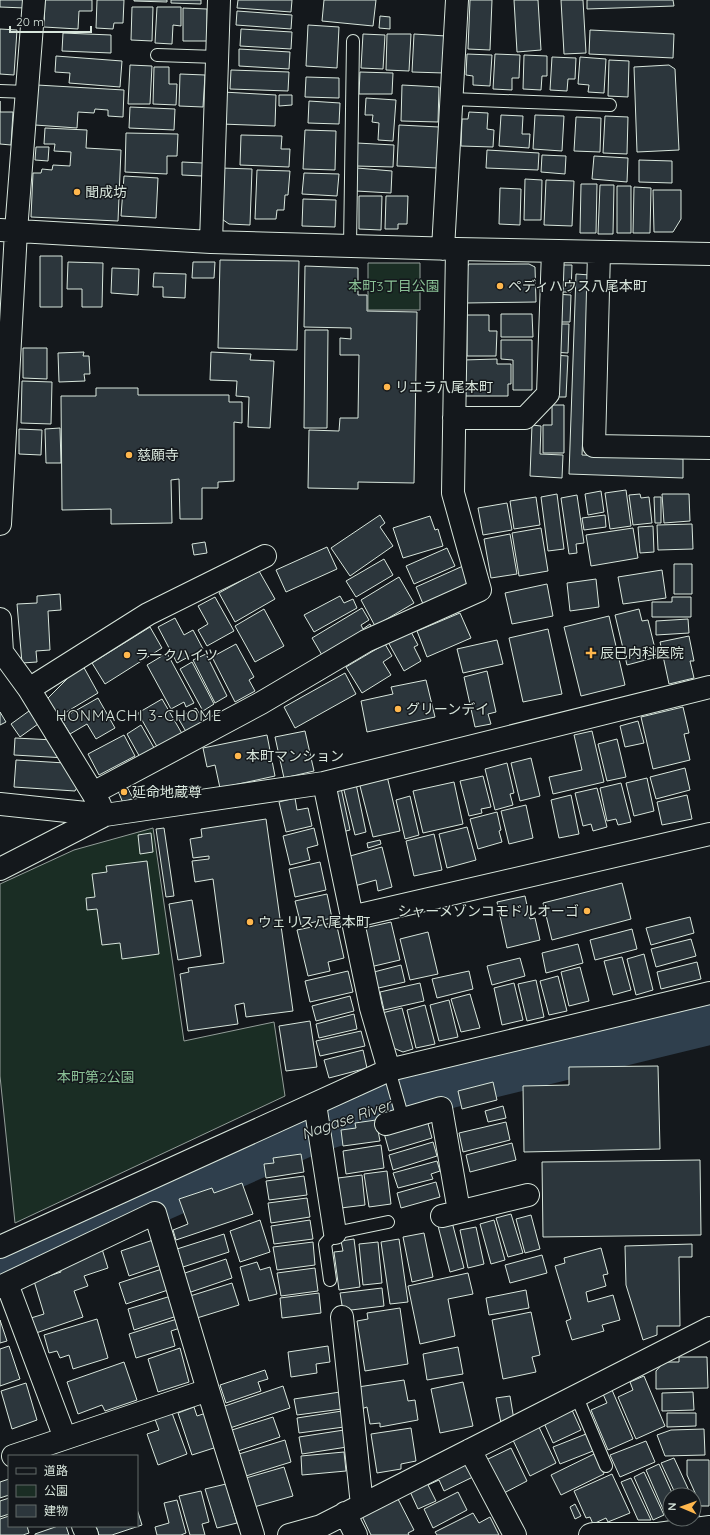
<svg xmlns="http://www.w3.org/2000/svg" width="710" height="1535" font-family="Quicksand,'Noto Sans JP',sans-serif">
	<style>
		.green { fill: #1a2d24; stroke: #939e99 }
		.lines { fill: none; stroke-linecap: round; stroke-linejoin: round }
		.river { stroke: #2f3f4d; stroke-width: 49 }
		.building { fill: #2c363c; stroke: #d8e6dc }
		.service-casing { stroke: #d8e6dc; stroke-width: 14 }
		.minor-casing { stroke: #d8e6dc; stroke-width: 24 }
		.service { stroke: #14181c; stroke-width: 12 }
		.minor { stroke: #14181c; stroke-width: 22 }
		.poi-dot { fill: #ffb74d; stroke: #14181c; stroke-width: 1.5 }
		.labels { text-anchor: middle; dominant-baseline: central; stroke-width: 3; stroke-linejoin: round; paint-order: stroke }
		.poi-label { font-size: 14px; fill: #d8e6dc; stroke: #14181c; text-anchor: start }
		.park-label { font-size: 14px; fill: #8ac095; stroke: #14181c }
		.neighbourhood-label { font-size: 15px; letter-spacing: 1px; fill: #d8e6dc; stroke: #14181c }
		.water-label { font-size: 15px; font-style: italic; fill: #d8e6dc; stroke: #14181c }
	</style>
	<rect width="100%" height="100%" fill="#14181c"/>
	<path class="green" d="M368,263H420V310H368Z
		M153,828L184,1041L274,1022L285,1096L15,1223L0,1076V884L74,850Z"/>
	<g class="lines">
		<path class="river" d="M0,1268L308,1131L448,1084L710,1020"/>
	</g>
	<path class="building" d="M0,0H25V8L0,7Z
		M45,0H92V11H79L78,29L44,27Z
		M97,0H124L123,23H114L113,29L96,28Z
		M134,0H167V2L134,1Z
		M171,0H201V4L171,3Z
		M238,0H292L291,12L237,8Z
		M324,0H376L373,26L322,21Z
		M470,0H492L490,50L468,49Z
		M514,0H538L541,50L517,52Z
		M561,0H583L586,53L564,54Z
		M587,0H673L674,6L587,9Z
		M132,7H153L152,41L131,40Z
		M157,7H181V26L173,25L172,44L155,43Z
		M183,8L207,9V41H183Z
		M237,11L292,15L291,29L236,25Z
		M380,16L390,17V29L379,28Z
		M308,25L339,27L337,68L306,66Z
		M0,29L17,30L14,75L0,74Z
		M241,29L292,32L291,49L240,46Z
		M590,30L674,34L673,58L589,54Z
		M63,33L111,35V53L62,51Z
		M363,34L385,35L383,69L361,68Z
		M387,34H411L409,71L386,70Z
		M414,34L446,36L444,73L412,72Z
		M239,49L290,52L289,69L239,66Z
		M467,54L492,55L490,86L473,85V76L466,75Z
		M495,54L520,55L519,78H512V90L493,89Z
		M524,55L547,56V76H542L541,90L523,89Z
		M56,56L122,61L120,87L69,83L70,73L55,72Z
		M552,57L576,58L575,79H568L567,91L550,90Z
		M580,57L606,59L604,93L588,92L589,85L578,84Z
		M609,60L629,61L628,97L608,96Z
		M130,65L152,66L150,104H128Z
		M669,65L675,69L679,150L637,152L634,67Z
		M154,67H169V84H177L176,105L153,104Z
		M231,70L289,72L288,91L230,89Z
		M360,72L393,73L392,94H359Z
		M180,74L205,75L203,107L179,106Z
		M306,77L339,78V98L305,97Z
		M37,85L124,90L123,117L108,116V110L95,109L94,113L78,112L77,128L35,125Z
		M402,85L439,87L438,122L401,121Z
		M223,92L276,95L275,126L221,124Z
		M279,95H292V105L279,106Z
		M366,98L396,100L393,141L378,140L379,123L372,122L373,115H365Z
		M0,101V112H13L11,145L0,144Z
		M309,101L340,103L339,124L308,123Z
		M130,107L175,109L174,130L129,128Z
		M469,112L488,113L487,129L494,130L493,147L461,146L462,119H468Z
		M501,115L523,116L522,134H530L529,148L499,146Z
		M535,115L564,116L562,151L533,149Z
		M605,116L628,117L627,154L603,153Z
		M576,117L601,118L600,152L574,151Z
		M399,125L439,127L437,168L397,166Z
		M45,128L87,130L86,148L121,150L118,221L31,217L33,173H41L42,169L52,170L53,165L70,166L71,152L54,151L55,144H44Z
		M305,130L336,131L335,170L303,169Z
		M126,133L178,134L177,156H167V174L125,172Z
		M241,135L282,136L281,149H290L289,167L240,165Z
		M357,143L394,145L393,167L356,166Z
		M36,147H49L48,161L35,160Z
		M487,150L539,153L538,170L486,168Z
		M542,155L566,156L565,174L541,172Z
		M594,156L628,158L627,182L592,179Z
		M639,160L672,161V183L639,182Z
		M182,162L203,163L202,176L182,175Z
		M221,168L252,169L250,225L229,224L219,217Z
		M357,168L392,171L391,193L356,191Z
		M257,170L290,171L288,195H285L284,210H277L276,219H255Z
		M304,173L339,174L337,196L302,194Z
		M124,176L158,178L156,218L121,216Z
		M525,179L542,180L541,220H524Z
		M546,180L574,181L572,226L544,225Z
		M581,184H597L596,233H580Z
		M600,185H614L613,234H598Z
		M617,186H631V233H617Z
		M634,187L651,188L650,233H633Z
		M500,188L521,189L520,225L499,224Z
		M653,190H681V219L673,232H654Z
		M359,196H382L381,230L359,229Z
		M386,196H408L407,224H398V229H385Z
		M303,199L336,200L335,227L302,226Z
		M40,256H62V307H40Z
		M220,260L299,261L297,350L218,348Z
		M68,262L103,263L102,307H82V289H67Z
		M193,262H215L214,278H192Z
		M469,264H529L535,267L536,302L465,303V270Z
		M561,265H572L571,292H555Z
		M305,266L358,268V295H367V311L417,312L414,483L358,482V489L308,488L309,430L339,431L340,418H358L359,355H340V338L351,339V328L304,327Z
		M112,268L139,269L138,295L111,293Z
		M154,273L186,274L185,298L163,297V287H153Z
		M576,274L590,275L582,455L683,459V478L569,474Z
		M555,294L571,295L570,322H553Z
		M501,314H532L533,337H501Z
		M467,315H489V331H497L496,356H467Z
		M554,324H569L568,353L553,352Z
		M305,330H328L327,428H304Z
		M501,340H532V390H513V360L501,359Z
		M23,348H47V379L23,378Z
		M84,352L83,356H89L90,374H84L85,381L59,382L58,353Z
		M211,352L251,354L250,360L274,361L270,428L248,427L249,397L236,396L237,381L210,380Z
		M553,355L568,356L566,397H551Z
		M497,359V364H511V384H508V396H463V360Z
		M22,381L52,382L51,424L21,423Z
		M96,388H138V395H229V402H242V423L234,422V481L218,482V488H202V519H180L179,479L171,480L172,523L111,524V509L62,510L61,396H96Z
		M552,405H564V453H543V425H552Z
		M532,425L541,426L540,454L563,455L562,478L530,476Z
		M60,428L61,463H46L45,429Z
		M19,429L42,430L41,455L19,454Z
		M626,490L631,526L610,529L605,493Z
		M601,491L604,512L588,515L585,494Z
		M557,494L564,549L548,551L541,497Z
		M640,494L641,498L649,497L652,523L633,525L629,495Z
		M662,494H689L690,521L664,523Z
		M577,495L584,543L576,544L577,553L569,554L561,498Z
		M536,497L540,525L514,529L510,501Z
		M654,497H661V523H655Z
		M507,503L512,530L483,535L478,508Z
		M380,515L385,523L380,527L393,546L350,576L331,548Z
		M605,515L606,527L584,530L582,518Z
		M430,516L435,530L438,529L443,546L403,558L393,528Z
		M692,524L693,549L658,550L657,525Z
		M653,526L654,552L640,553L638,527Z
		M541,528L548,571L519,576L512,533Z
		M633,528L638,558L591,566L586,535Z
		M510,534L517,574L491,578L484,539Z
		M205,542L207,553L194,555L192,544Z
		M327,547L337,569L286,592L276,570Z
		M447,548L455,566L414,584L406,566Z
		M384,559L393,575L356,597L346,581Z
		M674,564H692V594H674Z
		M463,566L470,583L423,604L416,587Z
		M662,570L666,598L623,604L618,577Z
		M259,571L275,599L235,622L219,593Z
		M399,577L414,603L375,626L361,600Z
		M596,579L599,607L570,611L567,583Z
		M547,584L553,616L512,624L505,593Z
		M60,594L61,610L48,611L50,650L36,651L37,662L22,663L17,604L37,603V596Z
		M340,596L344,603L353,599L357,608L314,632L304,615Z
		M215,597L234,631L207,646L198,630L208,624L198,606Z
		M672,597H691V617H652V602H672Z
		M362,608L369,620L361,625L363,629L370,624L375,633L326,662L312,638Z
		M264,609L284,646L255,662L235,626Z
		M639,609L642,621L648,620L657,657L627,665L615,615Z
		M460,613L471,638L427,657L417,631Z
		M609,616L625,685L581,696L564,627Z
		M175,618L184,635L193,630L203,649L177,663L158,627Z
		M688,619L689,633L656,635V621Z
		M150,627L162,648L105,684L92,663Z
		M548,629L562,694L523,702L509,638Z
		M410,630L418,645L414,647L421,661L404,671L388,642Z
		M689,636L694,661H690L694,678L669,684L660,642Z
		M497,640L503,664L463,673L457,649Z
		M236,644L254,677L249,680L255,691L235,702L212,657Z
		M385,644L392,656L383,662L391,675L362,693L346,667Z
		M167,653L194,703L186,707L184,702L171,709L147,665Z
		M206,654L227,696L215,703L193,660Z
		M192,662L214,704L203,711L180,669Z
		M82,664L98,693L58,717L47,699Z
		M487,671L496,712L488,714L491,724L475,727L464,677Z
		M345,673L356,694L295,728L284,707Z
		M426,680L435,717L367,732L361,701L393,694L391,687Z
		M98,698L115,728L96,739L87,724L70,734L61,719Z
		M162,699L184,737L160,752L138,713Z
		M683,707L689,733L684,734L690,760L653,769L641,717Z
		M196,708L206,725L188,735L178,718Z
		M29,711L38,724L20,737L11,724Z
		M0,712L6,722L0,725Z
		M638,721L644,743L625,747L620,726Z
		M141,725L157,753L142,761L127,734Z
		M305,731L314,771L284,778L275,737Z
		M592,731L604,782L553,794L549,777L582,770L574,735Z
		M124,735L135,756L99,775L88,754Z
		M267,735L275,776L220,788L215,765L207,767L203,748Z
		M15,738L54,740L66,758L14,755Z
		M617,739L626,777L607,781L598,744Z
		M531,758L540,796L520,801L511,763Z
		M16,760L65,763L79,784L75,791L14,787Z
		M507,763L514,793L510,794L513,805L495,810L485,769Z
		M685,768L690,790L656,799L650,777Z
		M387,776L400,831L373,837L359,782Z
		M483,776L491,807L481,809L482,813L469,816L460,781Z
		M647,778L654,811L634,816L626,783Z
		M454,782L463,824L423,833L413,791Z
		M621,783L631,822L618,825L616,819L607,821L600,788Z
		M356,784L366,832L355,835L343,786Z
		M127,787L133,798L123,803L118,791Z
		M341,788L350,830L338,833L329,791Z
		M597,788L607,827L593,831L591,824L583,826L575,793Z
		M571,795L579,834L559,838L551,800Z
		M687,795L692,819L662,825L657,802Z
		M410,796L419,835L405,839L396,800Z
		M295,798L297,810L308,808L312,826L286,832L279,802Z
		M526,805L533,838L509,844L501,811Z
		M497,812L501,830L499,831L502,842L478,849L470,819Z
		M266,819L293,1011L246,1017L244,1003L235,1005L238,1024L188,1031L180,974L189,972L188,968L224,963L213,879L195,882L192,861L209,859V856L193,858L190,839L202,837L201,829Z
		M467,827L476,860L447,868L439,834Z
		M164,828L174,896L166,897L156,829Z
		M314,828L318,845L307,848L310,860L290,865L283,836Z
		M151,833L153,852L140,854L138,835Z
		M434,834L442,870L414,876L406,841Z
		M380,840L381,844L368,848L367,843Z
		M382,847L392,887L378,891L376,880L351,887L343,858Z
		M147,861L159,954L122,959L120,943L102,945L97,909L87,910L86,898L95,897L92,874L107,872L106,866Z
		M320,862L326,890L295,897L289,869Z
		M622,883L631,919L552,940L543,903Z
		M327,894L332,918L301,925L295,901Z
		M525,896L530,919L535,918L540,940L507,948L497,902Z
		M192,900L201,956L178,960L169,904Z
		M690,917L694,933L651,945L646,928Z
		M336,922L344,958L328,962L330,971L308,976L297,930Z
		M391,922L400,960L370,967L360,929Z
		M632,929L637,949L595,960L590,940Z
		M428,932L438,974L410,980L400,939Z
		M691,939L696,956L656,967L651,949Z
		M578,944L583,963L546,973L542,953Z
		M644,954L653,990L636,995L627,959Z
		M622,957L631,990L613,995L604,961Z
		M520,958L525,976L492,985L487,966Z
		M697,962L701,979L661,989L657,972Z
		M401,965L405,982L374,989L370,973Z
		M580,967L589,1001L569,1006L561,972Z
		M348,971L353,992L310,1002L305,981Z
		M469,971L473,989L437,998L432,979Z
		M558,976L567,1011L549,1015L540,981Z
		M536,980L544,1017L527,1021L518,984Z
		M420,983L424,1001L384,1010L380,992Z
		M514,983L523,1020L502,1025L494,988Z
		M470,994L480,1028L461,1032L451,999Z
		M350,996L354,1011L316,1021L312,1006Z
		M449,1000L458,1037L439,1041L430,1005Z
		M425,1005L435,1044L416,1048L407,1010Z
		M402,1008L413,1049L403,1052L391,1047L382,1013Z
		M354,1014L357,1029L319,1038L316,1024Z
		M310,1021L317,1067L286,1071L279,1026Z
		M361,1031L365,1046L320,1056L316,1041Z
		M363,1050L367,1068L329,1078L324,1060Z
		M658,1066L660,1149L524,1152L523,1086L569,1085V1067Z
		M493,1082L497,1100L462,1109L458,1091Z
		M503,1106L506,1118L488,1122L485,1111Z
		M376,1120L380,1141L343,1146L341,1130L356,1128L355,1123Z
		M427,1120L432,1138L389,1151L384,1133Z
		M506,1122L510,1140L463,1152L459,1133Z
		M433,1142L437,1156L393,1170L389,1155Z
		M512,1143L516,1160L470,1172L466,1155Z
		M381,1145L384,1168L346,1174L343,1151Z
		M301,1154L304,1172L266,1178L264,1164L274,1163L273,1158Z
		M700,1160L701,1235L543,1237L542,1162Z
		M437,1161L440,1171L431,1174L433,1179L398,1188L393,1173Z
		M387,1171L391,1204L369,1207L364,1174Z
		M362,1175L365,1205L341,1208L338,1178Z
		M304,1176L307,1195L269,1200L266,1181Z
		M436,1182L440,1197L401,1208L397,1193Z
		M242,1183L253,1214L176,1240L173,1230L188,1224L179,1199L212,1188L214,1193Z
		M307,1198L310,1217L271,1223L268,1203Z
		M511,1214L523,1253L508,1257L496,1218Z
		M531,1215L540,1249L525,1253L516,1219Z
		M260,1220L270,1252L240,1262L230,1231Z
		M310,1220L313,1239L274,1244L271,1226Z
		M494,1220L505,1260L491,1264L480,1224Z
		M452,1222L464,1268L450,1272L438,1226Z
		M476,1227L484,1264L468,1268L460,1230Z
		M424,1233L433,1277L412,1282L403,1237Z
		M224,1234L229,1252L183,1267L177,1249Z
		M354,1239L360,1287L339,1290L334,1252L343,1251L341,1241Z
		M399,1239L408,1302L390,1304L381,1242Z
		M153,1240L161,1265L129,1276L121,1251Z
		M313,1242L315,1265L277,1270L273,1247Z
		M378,1242L382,1283L363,1285L359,1244Z
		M692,1244V1257H679L680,1326H657V1335L643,1340L626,1285L625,1246Z
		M601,1248L608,1274L603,1275L606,1286L586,1292L588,1302L613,1295L620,1320L602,1325L604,1331L572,1340L566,1321L571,1319L555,1266L565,1263L564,1258Z
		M102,1249L108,1268L84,1276L88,1286L74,1291L83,1317L36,1333L31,1318L44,1314L34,1281L61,1272L58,1263Z
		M542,1255L547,1273L510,1283L505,1265Z
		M226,1259L232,1278L188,1293L182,1274Z
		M257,1262L260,1270L270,1267L277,1294L249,1301L240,1267Z
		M165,1268L171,1289L126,1304L119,1283Z
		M315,1268L318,1291L281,1296L277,1273Z
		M468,1273L473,1294L448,1299L455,1336L420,1344L408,1286Z
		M232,1283L239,1305L197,1318L190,1296Z
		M382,1288L384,1306L343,1311L340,1293Z
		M526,1290L529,1308L489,1315L486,1298Z
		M319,1293L321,1313L282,1318L280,1298Z
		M171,1296L177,1316L134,1330L128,1309Z
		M400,1308L408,1364L365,1371L357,1321L368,1319L367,1313Z
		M531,1312L540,1355L532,1357L536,1372L503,1379L492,1320Z
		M97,1319L108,1358L73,1369L69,1355L60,1358L57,1351L49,1353L44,1335Z
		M177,1319L180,1328L171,1331L175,1346L136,1358L129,1334Z
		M0,1320L7,1341L0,1343Z
		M9,1346L20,1379L0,1386V1349Z
		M328,1346L330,1362L316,1364L317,1373L291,1377L288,1352Z
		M458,1347L463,1374L427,1380L423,1354Z
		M180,1348L189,1382L158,1392L148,1359Z
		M679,1357H707L708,1388L656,1389V1371L664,1362H679Z
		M124,1362L137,1400L105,1411L102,1405L78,1414L67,1382Z
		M265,1370L268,1379L258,1382L261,1391L226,1403L220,1385Z
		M644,1376L665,1426L636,1439L618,1397L633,1390L630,1382Z
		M404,1380L408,1401L415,1400L418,1420L380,1427V1423L370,1424L367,1407L361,1409L358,1387Z
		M463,1382L473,1426L440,1433L431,1389Z
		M26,1383L37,1420L12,1429L1,1391Z
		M283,1386L290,1408L230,1428L222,1407Z
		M612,1390L633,1439L608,1450L591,1410L607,1403L603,1394Z
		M340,1392L342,1409L297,1415L294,1399Z
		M693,1392L694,1410L662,1411V1393Z
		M510,1396L514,1420L501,1423L496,1398Z
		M194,1407L197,1416L206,1413L217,1447L192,1455L178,1413Z
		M572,1410L581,1430L553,1443L544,1423Z
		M342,1411L344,1427L299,1433L297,1418Z
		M172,1413L187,1454L158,1465L147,1434L159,1430L155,1419Z
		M667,1413H696V1426L667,1427Z
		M273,1417L280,1437L238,1451L232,1430Z
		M538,1425L556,1463L530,1476L512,1438Z
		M411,1428L416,1461L401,1464V1469L377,1473L371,1434Z
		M704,1429L705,1455L665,1456L657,1435L671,1430Z
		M344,1430L347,1447L302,1454L299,1437Z
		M586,1434L593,1451L560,1464L553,1447Z
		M285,1440L291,1462L246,1476L239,1454Z
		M646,1441L655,1462L620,1477L610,1455Z
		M511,1448L527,1481L502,1494L486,1460Z
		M344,1452L346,1471L302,1475L301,1456Z
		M594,1454L604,1474L561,1495L551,1475Z
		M466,1456L475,1476L444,1491L439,1480L428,1485L436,1501L418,1509L407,1485Z
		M674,1458L691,1495H676L661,1463Z
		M687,1460H709V1506H701L687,1475Z
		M659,1464L673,1495H670V1517L666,1516L646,1470Z
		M284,1467L293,1496L254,1507L246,1478Z
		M644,1472L664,1515L653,1520L634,1477Z
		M612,1474L630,1513L608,1522L606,1518L593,1524L590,1517L586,1518L574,1491Z
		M631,1478L651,1520H638L621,1482Z
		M9,1479V1495L0,1498V1482Z
		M226,1484L237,1523L217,1528L205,1489Z
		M201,1491L209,1522L202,1524L205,1535H190L179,1496Z
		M458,1492L467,1510L433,1528L424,1509Z
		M9,1498V1514L0,1517V1501Z
		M398,1499L414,1530L408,1533L409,1535H371L362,1516Z
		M177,1500L186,1533L181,1535H157L155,1527L169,1523L164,1503Z
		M694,1502L701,1519H694Z
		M575,1504L581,1516L575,1519L570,1507Z
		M137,1509L142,1525L112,1535H99L96,1526H137Z
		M473,1513L479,1523L490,1517L499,1535H437L435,1532Z
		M9,1516V1526H27L29,1533L23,1535H0V1519Z
		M58,1526H66L69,1535H35V1534Z"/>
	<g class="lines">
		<g class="service-casing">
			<path id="service" d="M157,55L217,57
				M0,91L27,92
				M452,99L610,105
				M350,246L353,41
				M389,1070L403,1119
				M330,1280L325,1244L335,1233L388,1222
				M576,1395L606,1466"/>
		</g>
		<g class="minor-casing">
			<path id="minor" d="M0,230L211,242L457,249L710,254
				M211,242L219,0
				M443,249L457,0
				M599,252L594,446L710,448
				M454,418H525L548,394L553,251
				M0,524L16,231L34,0
				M0,619L2,652L29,689L100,805
				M29,689L148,614L265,556
				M324,783L371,1008L389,1070
				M93,793L261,703L366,641L480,590L453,493L457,249
				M0,804L105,815L324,783L710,687
				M0,869L105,815
				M351,917L710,834
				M315,1104L335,1233
				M386,1124L441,1108L459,1211
				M442,1216L528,1195
				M0,1247L389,1070L710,993
				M7,1284L65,1438
				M0,1287L155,1213L208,1390L253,1535
				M342,1317L362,1505
				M470,1450L515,1535
				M13,1456L208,1390
				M345,1513L356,1535
				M83,1526L87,1535
				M289,1535L321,1526L710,1328
				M590,1535L593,1534H658L710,1527"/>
		</g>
		<use href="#service" class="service"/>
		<use href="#minor" class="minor"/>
	</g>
	<g class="poi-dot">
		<circle cx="77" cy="192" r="4"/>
		<circle cx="500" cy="286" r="4"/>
		<circle cx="387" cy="387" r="4"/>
		<circle cx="129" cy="455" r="4"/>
		<path d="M589 647h4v4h4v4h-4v4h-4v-4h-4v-4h4z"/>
		<circle cx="127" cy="655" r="4"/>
		<circle cx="398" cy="709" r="4"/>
		<circle cx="238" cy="756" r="4"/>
		<circle cx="124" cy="792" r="4"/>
		<circle cx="587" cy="911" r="4"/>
		<circle cx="250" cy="922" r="4"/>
	</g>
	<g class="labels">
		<g class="poi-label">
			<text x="85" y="192">聞成坊</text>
			<text x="508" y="286">ペディハウス八尾本町</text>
			<text x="395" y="387">リエラ八尾本町</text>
			<text x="137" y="455">慈願寺</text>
			<text x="600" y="653">辰巳内科医院</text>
			<text x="135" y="655">ラークハイツ</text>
			<text x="406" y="709">グリーンデイ</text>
			<text x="246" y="756">本町マンション</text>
			<text x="132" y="792">延命地蔵尊</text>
			<text x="579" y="911" text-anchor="end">シャーメゾンコモドルオーゴ</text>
			<text x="258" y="922">ウェリス八尾本町</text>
		</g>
		<g class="park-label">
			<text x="394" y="286">本町3丁目公園</text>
			<text x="96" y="1077">本町第2公園</text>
		</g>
		<g class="neighbourhood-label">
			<text x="139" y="715">HONMACHI 3-CHOME</text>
		</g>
		<g class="water-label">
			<text transform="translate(346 1119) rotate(-19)">Nagase River</text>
		</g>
	</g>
	<rect x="8" y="1455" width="130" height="72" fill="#14181c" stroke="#626a69"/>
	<rect x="16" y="1468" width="20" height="6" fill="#14181c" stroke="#626a69"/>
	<text x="44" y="1475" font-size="12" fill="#d8e6dc">道路</text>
	<rect x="16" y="1485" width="20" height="12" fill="#1a2d24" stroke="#626a69"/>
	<text x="44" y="1495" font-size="12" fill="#d8e6dc">公園</text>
	<rect x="16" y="1505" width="20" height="12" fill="#2c363c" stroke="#626a69"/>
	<text x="44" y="1515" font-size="12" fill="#d8e6dc">建物</text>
	<g transform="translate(682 1507) rotate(272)"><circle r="19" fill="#14181c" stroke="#626a69"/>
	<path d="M0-3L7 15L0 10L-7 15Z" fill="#ffb74d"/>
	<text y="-6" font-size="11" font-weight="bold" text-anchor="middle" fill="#d8e6dc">N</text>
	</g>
	<path d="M10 26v6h81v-6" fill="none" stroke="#d8e6dc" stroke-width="2"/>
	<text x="16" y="26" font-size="12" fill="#d8e6dc" stroke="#14181c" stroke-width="3" paint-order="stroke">20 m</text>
</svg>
